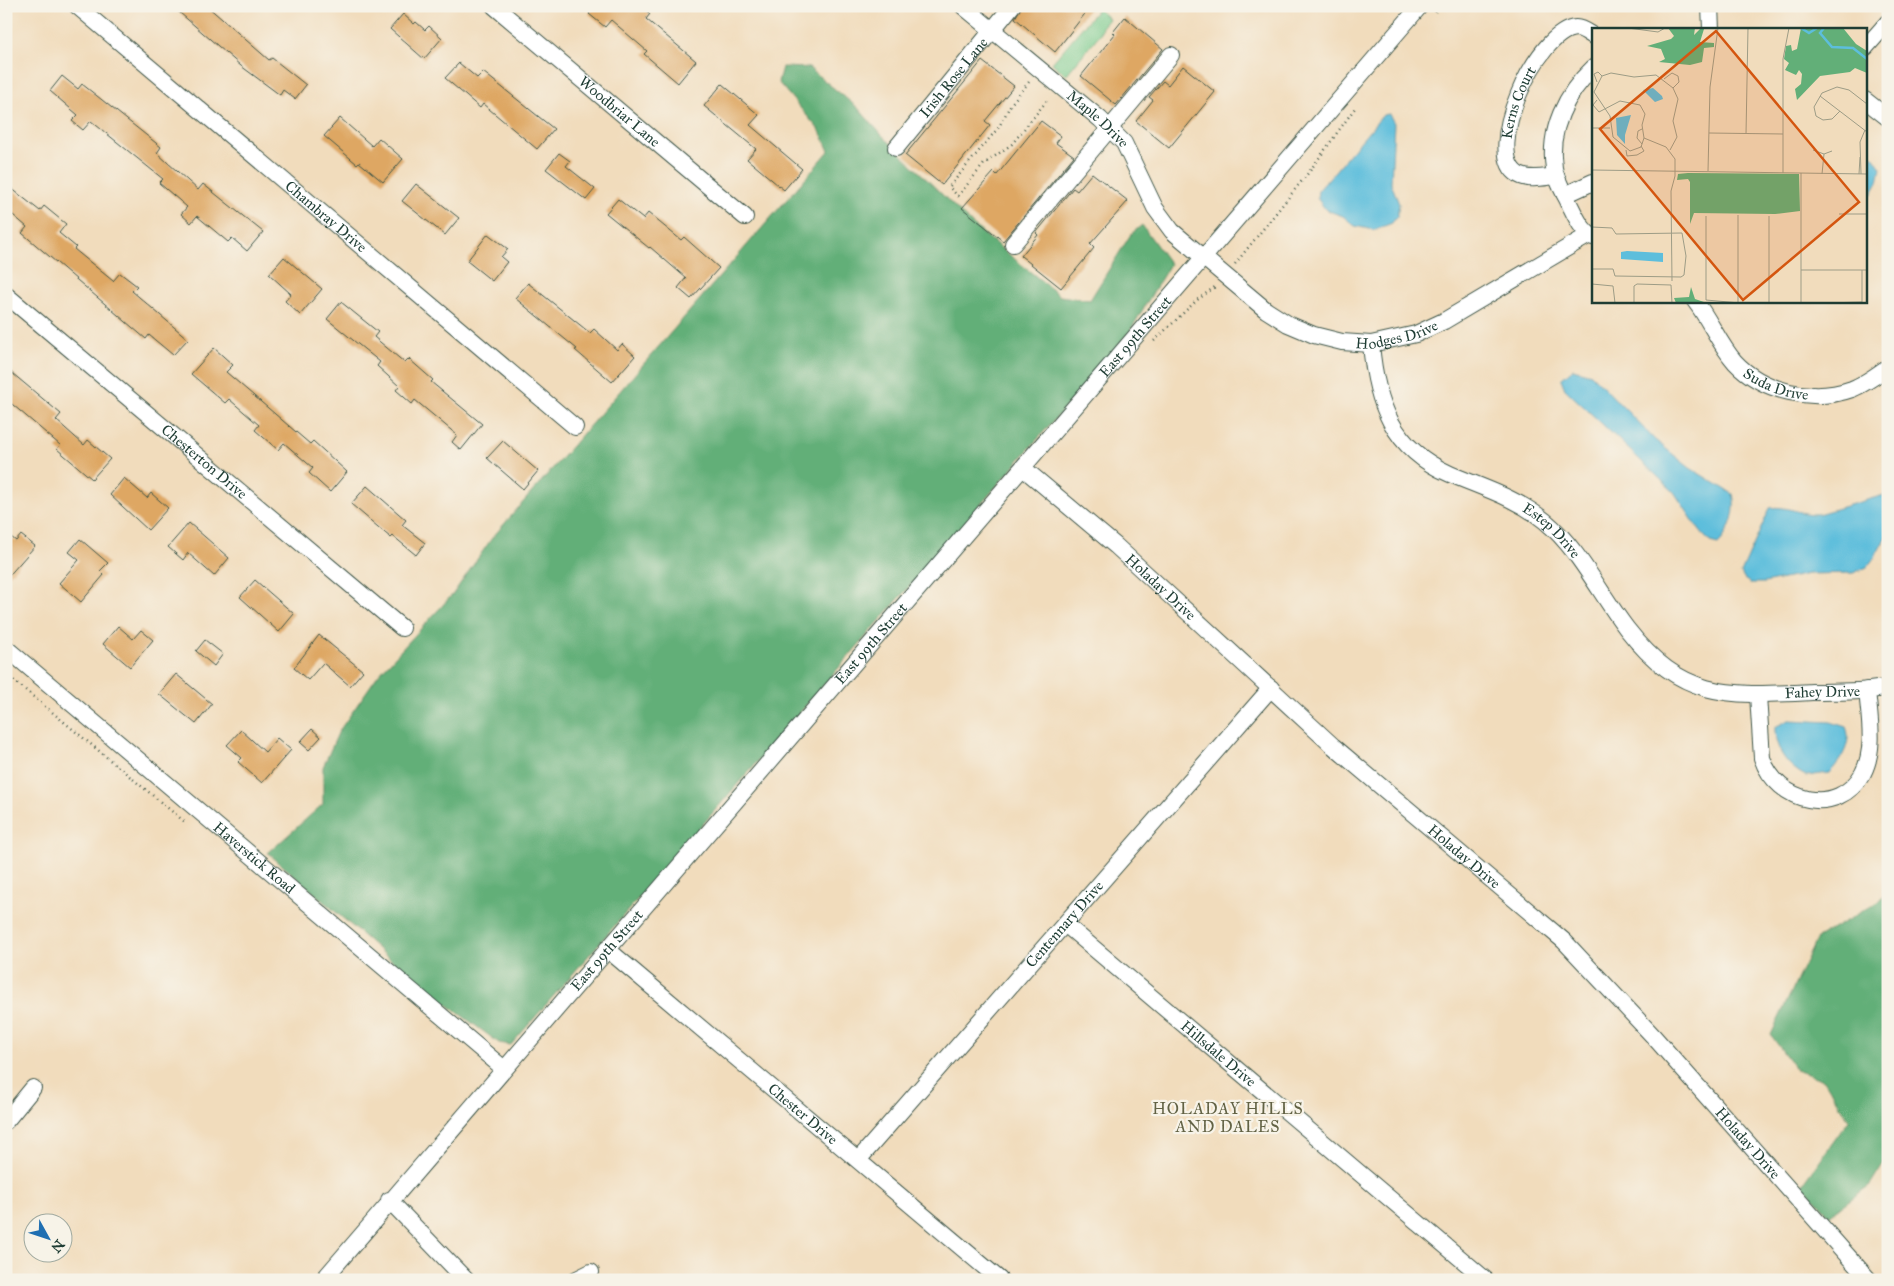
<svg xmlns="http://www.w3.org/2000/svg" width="1894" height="1286" font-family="'IM FELL Great Primer',serif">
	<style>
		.green { fill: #79cb8d; stroke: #4c8460 }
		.forest { fill: #62af78; stroke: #407656 }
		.water { fill: #5dbedc; stroke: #3e7e88 }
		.building { fill: #dea763 }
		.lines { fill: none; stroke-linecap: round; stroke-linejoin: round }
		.minor-casing { stroke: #3e5548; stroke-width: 18 }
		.path { stroke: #3e5548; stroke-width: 2.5; stroke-dasharray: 1 4; stroke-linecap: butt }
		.minor { stroke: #fff; stroke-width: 16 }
		.labels { text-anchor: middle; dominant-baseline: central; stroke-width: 4.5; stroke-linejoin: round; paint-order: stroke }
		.street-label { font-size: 15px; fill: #1f3d34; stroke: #f7f3e8 }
		.neighbourhood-label { font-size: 16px; letter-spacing: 1px; fill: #626244; stroke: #f7f3e8 }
		.inset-river { fill: none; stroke: #5dbedc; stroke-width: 2.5 }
		.inset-road { fill: none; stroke: #9d9c86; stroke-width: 1 }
		.view { fill: #d45610; fill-opacity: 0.15; stroke: #d45610; stroke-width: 2.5 }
		.inset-edge { fill: none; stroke: #1f3d34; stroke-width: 2.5 }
	</style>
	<rect width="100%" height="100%" fill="#f7f3e8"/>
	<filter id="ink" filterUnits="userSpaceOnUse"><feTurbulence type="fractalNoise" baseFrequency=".02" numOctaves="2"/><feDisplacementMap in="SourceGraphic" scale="10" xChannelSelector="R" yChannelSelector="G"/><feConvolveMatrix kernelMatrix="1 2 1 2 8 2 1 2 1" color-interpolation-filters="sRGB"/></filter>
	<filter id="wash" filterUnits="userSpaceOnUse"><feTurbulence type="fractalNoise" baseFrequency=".0096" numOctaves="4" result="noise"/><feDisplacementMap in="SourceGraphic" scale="20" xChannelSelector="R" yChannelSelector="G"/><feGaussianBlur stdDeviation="1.12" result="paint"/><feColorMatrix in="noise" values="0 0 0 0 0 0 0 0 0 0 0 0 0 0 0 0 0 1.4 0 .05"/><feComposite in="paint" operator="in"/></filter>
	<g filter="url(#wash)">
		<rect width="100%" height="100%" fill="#f1dcbc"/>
		<path class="green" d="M1098,9L1109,19L1102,27L1100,34L1066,75L1052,63Z"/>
		<path class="forest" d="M782,67L809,68L858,108L880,133L973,225L1060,296L1090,300L1131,234L1142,225L1170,264L1130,331L1102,365L511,1045L499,1043L414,980L268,853L323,804V767L339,731L378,675L453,594L492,538L829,151L820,131L778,82Z
			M1888,892V1156L1870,1185L1829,1215L1802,1185L1849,1120L1824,1080L1796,1070L1771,1035L1817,938L1880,901Z"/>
		<path class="water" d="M1389,114L1394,123L1391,183L1399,204L1397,216L1392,223L1374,230L1355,226L1343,216L1326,210L1317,198L1318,191L1383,115Z
			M1865,153L1873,156L1881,168L1878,182L1865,206Z
			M1573,369L1591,374L1655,440L1690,468L1733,494C1737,511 1730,532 1718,544L1710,542L1700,531L1674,492L1565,389L1561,379Z
			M1888,494V533L1875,557L1867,567L1853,573L1808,574L1764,583H1750L1744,579L1741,573L1770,508C1786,505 1801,515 1818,514Z
			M1789,720L1831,722L1846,727C1853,743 1840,762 1829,773L1806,776C1787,767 1774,748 1775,727Z"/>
		<g id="blocks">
			<path class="building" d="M172,6H207L269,60L272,58L306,85L295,99L283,90L280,95L241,66Z
				M595,6H641L650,14L646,19L696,61L678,83L644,54L647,51L611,20L605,27L589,14Z
				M1022,6H1091L1055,52L1015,18Z
				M403,14L414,24L416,22L425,30L429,26L442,38L424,59L390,29Z
				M1125,17L1163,49L1116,105L1081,76L1115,34L1113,32Z
				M982,61L1014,86L985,121L990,125L942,185L905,155Z
				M459,63L477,78L483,72L554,129L537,149L483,104L480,108L445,78Z
				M1183,66L1215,92L1169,148L1136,121L1153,100L1149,97L1163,81L1168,85Z
				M62,76L78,89L82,84L161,147L157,153L198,190L203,184L263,232L247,251L232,238L228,242L197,216L191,223L181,214L187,207L159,183L163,179L91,121L83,130L72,121L78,115L50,91Z
				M722,84L759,115L750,125L802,169L784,190L747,159L756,149L704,106Z
				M340,118L372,146L379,138L403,159L383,182L359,162L357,164L324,136Z
				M1041,121L1061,136L1056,143L1074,156L1003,241L962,208L994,172L997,175Z
				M559,153L570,161L566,166L595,189L586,200L546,169Z
				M1092,173L1128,201L1090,244L1094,248L1061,288L1021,256L1038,235L1036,233L1073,188L1077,191Z
				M6,184L40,211L44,206L66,224L59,233L76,247L74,249L113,281L120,273L137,286L132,291L188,339L173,355L149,335L146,339L22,233L27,227L6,209Z
				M416,184L459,218L445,235L402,201Z
				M618,199L643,219L648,213L681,240L684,237L719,268L691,299L678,288L686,278L650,247L649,248L606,213Z
				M488,234L508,249L501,257L507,262L492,281L467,261Z
				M284,257L322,289L300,315L285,301L291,294L269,274Z
				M528,283L590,333L594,329L617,350L622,344L635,356L612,382L575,350L577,349L515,298Z
				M341,302L378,332L374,337L405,363L409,359L433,380L431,382L482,424L461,450L452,442L457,435L415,400L412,404L396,390L399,386L377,366L380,362L327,319Z
				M214,348L233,365L226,372L310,444L313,441L347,472L330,492L309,473L313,468L284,443L278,450L255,430L259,425L229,399L225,403L191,374Z
				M6,368L61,414L56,420L84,445L88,440L110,459L92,479L57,449L60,445L6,399Z
				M503,441L538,471L523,489L487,458Z
				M124,478L147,498L151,493L168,508L148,530L110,495Z
				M367,486L406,520L402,525L425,543L416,555L393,536L391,538L351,504Z
				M189,523L229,558L214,576L188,553L183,560L168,547Z
				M6,533L16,541L21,535L35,546L6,579Z
				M80,539L108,563L100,571L104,575L81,602L59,583L79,560L69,552Z
				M255,580L294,614L279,632L240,597Z
				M118,626L133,639L141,630L153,640L130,667L103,644Z
				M319,635L363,671L350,686L323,663L308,680L294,668Z
				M205,640L223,654L214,666L196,651Z
				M176,674L212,704L196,724L159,694Z
				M312,729L321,737L309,750L300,742Z
				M241,730L265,752L277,738L291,750L262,783L238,762L242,758L227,745Z"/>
		</g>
	</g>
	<g filter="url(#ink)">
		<use href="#blocks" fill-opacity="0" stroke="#3e5548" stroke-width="1"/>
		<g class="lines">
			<g class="minor-casing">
				<g id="minor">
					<path id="s1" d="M77,6L575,427"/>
					<path id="s2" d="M494,6L745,217"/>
					<path id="s3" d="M963,6L1100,119L1124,143L1155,208L1172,231L1266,310L1288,324L1314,335L1342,342L1371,344L1416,334L1444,321L1589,235"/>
					<path d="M1710,6L1711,29"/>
					<path d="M1865,48L1888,22"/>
					<path d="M1593,68C1566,93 1548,131 1554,168C1556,180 1564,192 1569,203C1575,215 1581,230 1593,237"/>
					<path d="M1865,100L1888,118"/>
					<path id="s4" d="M896,148L1012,6"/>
					<path id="s5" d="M1556,176C1545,177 1530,181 1519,175C1481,154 1537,30 1576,28C1582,28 1588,33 1593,36"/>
					<path d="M1565,195L1593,182"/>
					<path d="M1013,244L1171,55"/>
					<path id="s6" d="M6,295L402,628"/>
					<path id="s7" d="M1695,301C1710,320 1719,344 1735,362C1763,392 1813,403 1852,389C1865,384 1877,375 1888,367"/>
					<path id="s8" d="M1371,344C1376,402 1392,449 1450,474C1483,488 1517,498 1545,521C1579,549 1600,594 1627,629C1683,701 1730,696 1812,692C1837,691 1864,693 1888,687"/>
					<path id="s9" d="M1023,468L1116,546L1333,746L1564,941L1654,1037L1869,1280"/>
					<path id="s10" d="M6,648L503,1068"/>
					<path d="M1758,695L1762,758C1777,803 1838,818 1863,773C1876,748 1869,716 1867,690"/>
					<path id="s11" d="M1065,924L1486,1280"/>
					<path id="s12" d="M607,949L1000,1280"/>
					<path d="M6,1121L33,1088"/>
					<path id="s13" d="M859,1159L1271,688"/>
					<path d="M389,1200L466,1280"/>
					<path id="s14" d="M323,1280L1420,6"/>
					<path d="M575,1280L591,1272"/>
				</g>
			</g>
			<path class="path" d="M1435,12L1440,6
				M1029,82L1011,104L999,127L949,187L958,196L984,164L1012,144L1049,98
				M1235,264L1309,172L1355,108
				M1154,341L1197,300L1215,287
				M6,674L186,823"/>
			<use href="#minor" class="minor"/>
		</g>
	</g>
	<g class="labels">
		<g class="street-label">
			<text stroke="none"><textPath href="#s4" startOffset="91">Irish Rose Lane</textPath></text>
			<text stroke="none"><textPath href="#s5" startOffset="116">Kerns Court</textPath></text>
			<text stroke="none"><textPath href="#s2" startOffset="164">Woodbriar Lane</textPath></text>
			<text stroke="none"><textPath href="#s3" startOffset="176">Maple Drive</textPath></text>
			<text stroke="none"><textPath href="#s1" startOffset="326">Chambray Drive</textPath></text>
			<text stroke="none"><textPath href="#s3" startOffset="574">Hodges Drive</textPath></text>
			<text stroke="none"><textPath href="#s14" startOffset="1245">East 99th Street</textPath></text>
			<text stroke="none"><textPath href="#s7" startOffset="121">Suda Drive</textPath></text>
			<text stroke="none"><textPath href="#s6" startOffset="259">Chesterton Drive</textPath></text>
			<text stroke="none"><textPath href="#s8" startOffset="279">Estep Drive</textPath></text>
			<text stroke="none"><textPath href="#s9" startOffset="182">Holaday Drive</textPath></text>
			<text stroke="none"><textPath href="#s14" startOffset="840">East 99th Street</textPath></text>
			<text stroke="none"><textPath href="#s8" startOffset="621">Fahey Drive</textPath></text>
			<text stroke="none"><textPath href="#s9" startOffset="588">Holaday Drive</textPath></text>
			<text stroke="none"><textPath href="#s10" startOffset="325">Haverstick Road</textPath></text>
			<text stroke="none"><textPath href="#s13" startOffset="312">Centennary Drive</textPath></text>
			<text stroke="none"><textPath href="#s14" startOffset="435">East 99th Street</textPath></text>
			<text stroke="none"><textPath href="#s11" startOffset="201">Hillsdale Drive</textPath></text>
			<text stroke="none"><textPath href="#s12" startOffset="256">Chester Drive</textPath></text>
			<text stroke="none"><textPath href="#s9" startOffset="992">Holaday Drive</textPath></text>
		</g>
		<g class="neighbourhood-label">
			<text x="1228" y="1108">HOLADAY HILLS<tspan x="1228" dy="18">AND DALES</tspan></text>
		</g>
	</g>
	<g transform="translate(1592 28)">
		<rect width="275" height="275" fill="#f1dcbc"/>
		<path d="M76,0H103L102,7L109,0H118L112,1L108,14L122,15V19L112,20L110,34L98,37L67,34L73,31L69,21L55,18L79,11L82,8ZM209,0H251L264,16L275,23V45L263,40L258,44L228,48L205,72L203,61L209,56L210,46L207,42L204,47L193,42L197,35L192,31L194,18L199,17L200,23L205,21ZM96,145L207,146L208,183L183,186L102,185L98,196V154L96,151L85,152L86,146ZM99,259L103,271L115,275H84L82,270L97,269Z" fill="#62af78"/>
		<path d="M61,60L70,68L71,71L63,74L51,62ZM39,87L33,107V116L25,107L24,90ZM35,223L71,225V234L29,231V224Z" fill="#5dbedc"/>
		<path class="inset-river" d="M209,0L217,5L225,0M232,0L228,5L240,19L261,20L275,31"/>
		<path class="inset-road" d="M36,0L66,4L73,0M72,51L80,45L86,48L87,54L81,60M5,54L2,46L6,44L10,48M228,68L275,104M5,72L1,77L7,84L28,73L48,77L53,86L50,97L52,110M248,83L240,91L231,92L224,88L222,79L230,65L245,59L257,62L275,76M0,100H18M50,101L46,103L45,110L50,116M117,105L191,106M154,106L156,0M52,110L49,119L38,123L21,109L18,88L2,64L10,48L19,45L42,49L64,47L81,60L86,71L81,93L85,109L78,122M52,110L74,119L83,131V148L79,163L80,253M34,122L35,128L45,127L52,123L49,118M221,122L232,126L240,123M0,142L275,146M116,143L118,59L126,0M191,145V31L197,0M230,146L232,126M267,146L268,129M269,146L268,114L273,102M247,186H275M114,188V272L148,275M0,199L20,200L24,206L90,205L94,228L92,247L89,249L23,248L21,241H0M209,242H275M0,256L21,258L23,275M146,274V187M42,275V258L45,256L79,257L80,275M177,275V188M209,275V145M233,275L270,274V242"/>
		<path class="view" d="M124,3L267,174L151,272L8,101Z"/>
		<rect width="275" height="275" class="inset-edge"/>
	</g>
	<rect width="1894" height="1286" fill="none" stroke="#f7f3e8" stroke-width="25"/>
	<g transform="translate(48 1238) rotate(130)"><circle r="24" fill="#f7f3e8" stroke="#a1aaa0"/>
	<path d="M0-4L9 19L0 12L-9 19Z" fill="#1f6fb2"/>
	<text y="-8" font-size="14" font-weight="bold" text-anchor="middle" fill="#1f3d34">N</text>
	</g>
</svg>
